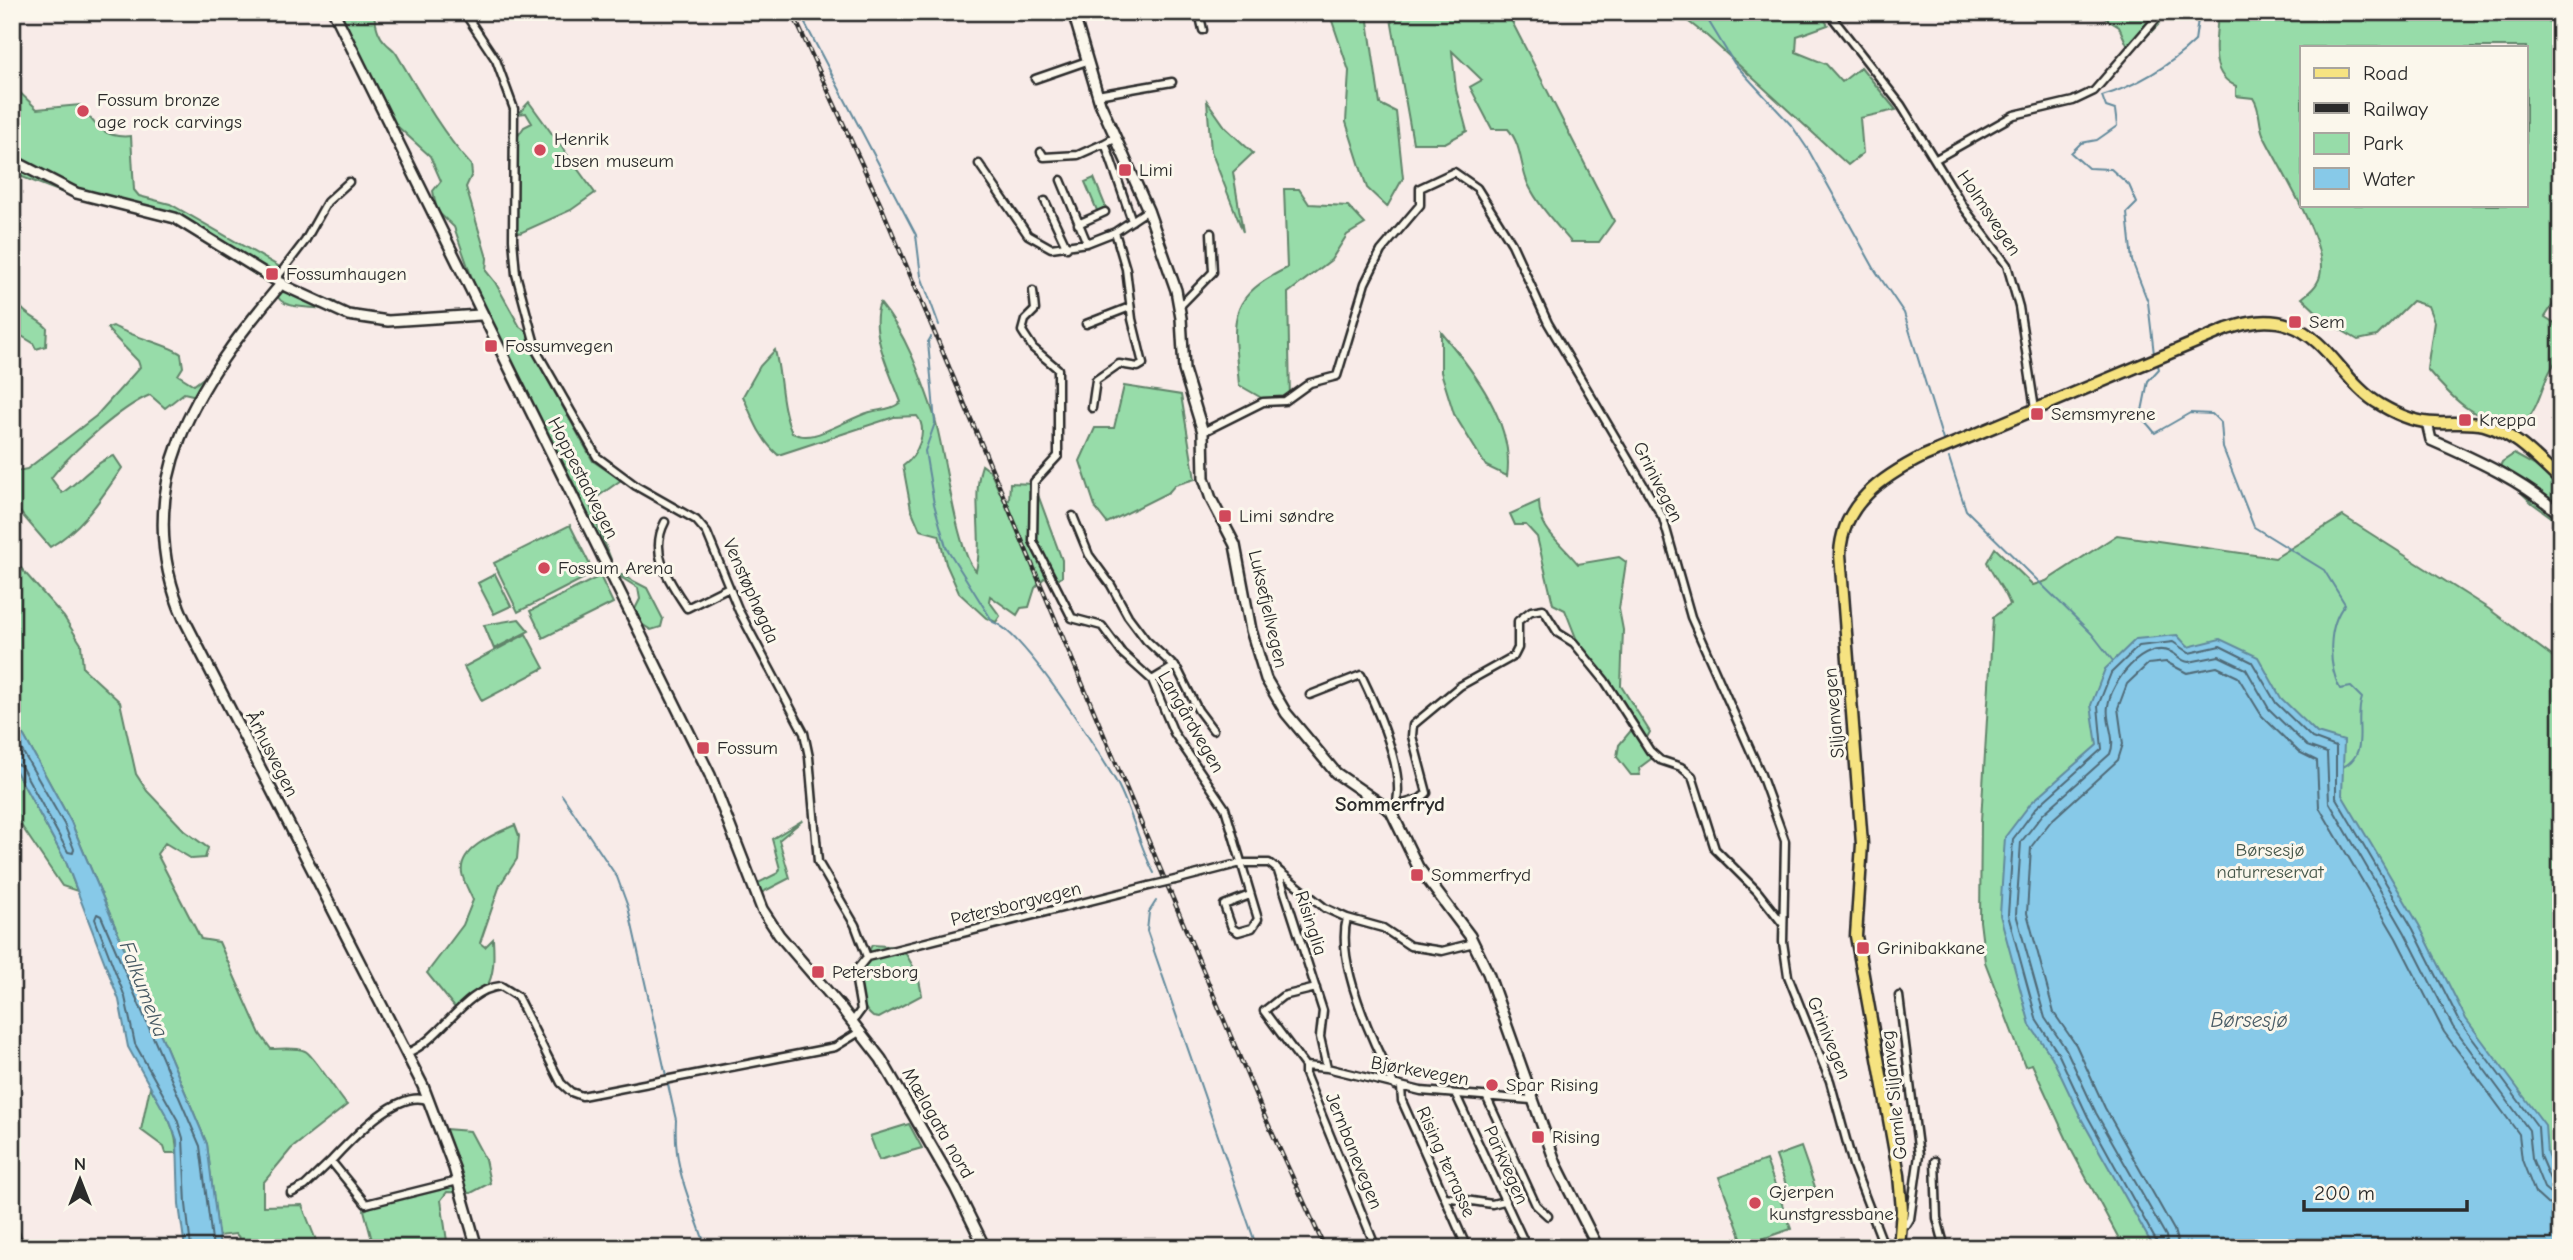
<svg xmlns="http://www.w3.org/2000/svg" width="2573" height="1260" font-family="'Comic Neue',sans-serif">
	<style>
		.green { fill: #97dca9; stroke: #61846a; stroke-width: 2; fill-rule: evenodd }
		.water { fill: #87c9e8; stroke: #628a9c; stroke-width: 2 }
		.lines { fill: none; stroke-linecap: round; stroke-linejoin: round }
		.shore { stroke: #506a77; stroke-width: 2 }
		.stream { stroke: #628a9c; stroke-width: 2 }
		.street-casing { stroke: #2b2b2b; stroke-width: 11 }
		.secondary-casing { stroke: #2b2b2b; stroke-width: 14 }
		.primary-casing { stroke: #2b2b2b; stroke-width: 15 }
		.street { stroke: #fbf7ec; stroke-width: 6 }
		.secondary { stroke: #fbf7ec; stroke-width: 9 }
		.primary { stroke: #f6e381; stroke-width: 10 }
		.rail-casing { stroke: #2b2b2b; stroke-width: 4.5 }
		.rail { stroke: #fbf7ec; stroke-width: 2; stroke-dasharray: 5; stroke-linecap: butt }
		.street-bridge-casing { stroke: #2b2b2b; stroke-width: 11; stroke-linecap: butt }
		.street-bridge { stroke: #fbf7ec; stroke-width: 6 }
		.poi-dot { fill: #d1495b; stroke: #fbf7ec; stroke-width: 2.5 }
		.labels { text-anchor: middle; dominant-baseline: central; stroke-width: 6; stroke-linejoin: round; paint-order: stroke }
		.poi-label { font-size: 19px; fill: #2b2b2b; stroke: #fbf7ec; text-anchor: start }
		.street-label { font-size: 19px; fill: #2b2b2b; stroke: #fbf7ec }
		.park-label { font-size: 19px; fill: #46574a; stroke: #fbf7ec }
		.neighbourhood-label { font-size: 21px; font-weight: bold; fill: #2b2b2b; stroke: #fbf7ec }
		.water-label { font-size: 21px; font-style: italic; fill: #475a64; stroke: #fbf7ec }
	</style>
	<rect width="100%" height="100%" fill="#f8ebe8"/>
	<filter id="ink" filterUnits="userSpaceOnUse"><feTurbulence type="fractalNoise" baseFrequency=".0143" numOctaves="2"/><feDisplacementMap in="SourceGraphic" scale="14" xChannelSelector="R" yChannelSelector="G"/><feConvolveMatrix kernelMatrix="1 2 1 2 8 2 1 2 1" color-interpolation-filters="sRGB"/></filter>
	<g filter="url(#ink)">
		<path class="green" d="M340,12H373C376,22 377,35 385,42C389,47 393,48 396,53C419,92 442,133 471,165L472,174L466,187L487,258L486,271L495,282L520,327L528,332L544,373L593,461L621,480L589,503L616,572L647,588L663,619L661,627L651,630L640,623L635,609L640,599L638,588L616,574L573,482L479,298L454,227L437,211L433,191L441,181L430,156L396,125L389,113Z
			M1329,12H1371L1367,14L1380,104L1396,112L1403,178L1387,207L1367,188L1346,122L1349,71Z
			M1507,12L1614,221L1599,242H1571C1556,224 1538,205 1528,184C1520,166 1522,145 1508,129H1492L1470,87L1482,80L1452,51L1456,90L1467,131L1445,143H1413L1390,13Z
			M1676,12H1819L1828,25L1797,36L1796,52L1826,64L1842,82L1861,67L1896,110L1860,118L1863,153L1848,165L1707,36Z
			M2095,12H2155L2160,23L2139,44L2128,47L2119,27Z
			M2218,12H2561V302L2554,303L2545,317L2561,327V355C2540,378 2544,404 2522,425C2476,423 2456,403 2427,369L2434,322L2428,306L2412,301L2377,336L2358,340L2326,321L2302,298C2307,294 2314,289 2317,283C2337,253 2276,164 2263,134C2258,121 2261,110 2253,98L2236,96V86C2207,74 2217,39 2218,12ZM2302,47H2526V205H2302Z
			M12,85L37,109L80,105C95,125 104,139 131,136L134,190L139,196L170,204L278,266L280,276L303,290L335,302L330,311C310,303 277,315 274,286L172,223L74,197L12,173Z
			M1207,101L1226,128L1253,153L1233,172L1243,232L1211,151Z
			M529,102L595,193L571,210L520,233L516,231V139L524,127L532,123L526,113L518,114Z
			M1094,178L1107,210L1098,213L1085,182Z
			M1284,189H1299L1309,204L1348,206L1365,224L1347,235L1331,260L1288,293L1290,399L1267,401L1239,385C1234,322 1223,299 1287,268Z
			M880,303C906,334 920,374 933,412C944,443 956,554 976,571C984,537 971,498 982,465L990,471L1003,499L1009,500L1010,483L1034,484L1062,560V577L1054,582L1044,578L1035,588L1029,607L1021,608L1017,615L990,596L989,601L1000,616L996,622L986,618L959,593L946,564L939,535L920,530L911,509L903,466C917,456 929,431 917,416L894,417L778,455C760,439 752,417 743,396L760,366L775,350C782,378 780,406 792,433C800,436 805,437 814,435C830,431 853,417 870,412C882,409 891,410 901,402C891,374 868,331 880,303Z
			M20,306C26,316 39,319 47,328L46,346L36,349L33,343L15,332L13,319Z
			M113,326C130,336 173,346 181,354L183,367L178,375L194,385L210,373L197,396L184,393L165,408L150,395C121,407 71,452 51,478L62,493C79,482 96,461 114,456L122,468C102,497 82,529 50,547L12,503V472L27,469L96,416L140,367L138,361L110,332L107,328Z
			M1441,332C1473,370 1515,424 1507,476L1486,466L1454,414L1441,372Z
			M1124,386L1181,395L1195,479L1175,485L1169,492L1107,523L1096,509L1080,461L1095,428H1114Z
			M2514,454L2534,465L2561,487V524L2532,503L2498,471L2502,462Z
			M1539,501C1539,531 1560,541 1578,564L1619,557L1626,562L1619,609L1623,630L1621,686L1650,732L1645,741L1655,756L1639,768L1640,775H1631L1617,757L1619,745L1634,727L1582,653L1565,610L1553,604L1537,537L1526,525H1515L1510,514Z
			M2343,516L2489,609L2561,663V1248H2124L2073,1153L2032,1064L2025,1066L1985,962L1980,921L1981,821L1993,617L2010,605C2005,589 1993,578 1987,562L1995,548L2033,585L2046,581L2117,535L2275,558Z
			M570,525L594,573L518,612L494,563Z
			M12,558L64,617L81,644L83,668L120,702L136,774L147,791L185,831L208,848L205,858L192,859L165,843L157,854L201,939L219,942L260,1034L271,1049C281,1049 296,1047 305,1051C313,1054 337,1094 347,1105L291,1149L263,1183V1206L302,1205L319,1248H248L236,1234L218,1236L207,1144L71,822L24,736L12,722Z
			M495,574L511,606L494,614L478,583Z
			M600,576L613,603L543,638L530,611Z
			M519,619L529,631L494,649L484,625Z
			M526,634L544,668L482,701L464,667Z
			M12,764L66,862L77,891L62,886L12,812Z
			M803,820L779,840L790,878L761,893L758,883L778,873L780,869L772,839Z
			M515,825L519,836L517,859L500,885L480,943L485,947L493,939C495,975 493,995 456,1009L427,973L463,925L473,900C469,891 463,881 462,873C458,848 497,833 515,825Z
			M872,945L902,947L918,975L922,995L879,1018L873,1017C850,998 860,967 872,945Z
			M402,1040L445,1129L470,1131L485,1159L490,1183L471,1193L447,1192L441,1200L448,1248H374L364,1210L388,1199L457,1184Z
			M150,1087C163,1108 177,1128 177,1153H166L164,1147L141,1130Z
			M909,1124L922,1148L879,1160L870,1136Z
			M1801,1147L1815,1187L1790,1196L1776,1156Z
			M1766,1160L1791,1229L1744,1245L1719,1177Z"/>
		<path class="water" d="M2177,635L2188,647L2220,639L2258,657L2281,698L2317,733L2344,741L2342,795L2419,925L2466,1019L2545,1125L2547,1154L2561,1187V1248H2154L2082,1120L2052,1057L2030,1025L2000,915L2005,837L2031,803L2097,745L2091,705L2105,669L2136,639Z
			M12,722L24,736L71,822L207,1144L220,1248H185L179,1205L177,1140L170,1122L128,1047L119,1000L66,862L12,764Z"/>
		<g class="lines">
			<path class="shore" d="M12,733L64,824L74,849L73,853L68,852L21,766L12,762
				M191,1248L186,1204L183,1138L177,1119L135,1044L125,997L95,919L97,914L101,916L200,1146L213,1248
				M2160,1248L2088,1117L2058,1053L2037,1021L2008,915L2013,839L2036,808L2102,749L2098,706L2111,673L2139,646L2173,642L2189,653L2220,646L2252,662L2276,703L2312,738L2336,747V798L2413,929L2460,1022L2538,1127L2540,1156L2552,1184L2561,1187
				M2168,1248L2166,1236L2096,1113L2066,1049L2045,1018L2016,914L2021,842L2043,814L2110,754C2117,738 2105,722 2108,706C2111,682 2143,640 2171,652C2178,655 2180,661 2189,662L2219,656L2246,669L2269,709L2307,746L2327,753L2329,802L2405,933L2453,1027L2529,1130L2532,1158L2544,1188L2551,1194L2561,1196
				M2179,1248L2174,1230L2105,1108L2076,1045L2054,1013L2027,913L2031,847L2051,821L2118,760L2123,744L2118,708L2127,684L2148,664L2166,662L2187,673L2217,667L2238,677L2262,716L2299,752L2317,761L2319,807L2396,938L2444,1032L2519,1134L2522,1160L2535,1193L2547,1204L2561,1207"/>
			<path class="stream" d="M799,12L916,235L921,276L939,325
				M1703,12L1734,63L1792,126L1809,151L1875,270L1904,313L1943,440
				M931,337L928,342L935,423L925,451L934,504L946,547L993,622C1024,632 1098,751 1117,783C1132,811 1139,845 1154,873
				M2154,354L2148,302L2132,261L2127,213L2137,203L2129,185L2111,169L2088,168L2071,153L2081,143L2097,140L2117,126L2115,110L2106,107L2102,96C2138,85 2168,67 2195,41L2199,12
				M2157,362L2159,369L2148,381L2141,416L2155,433L2190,413L2212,414L2221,423L2223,448L2254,527L2324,570L2345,604C2327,626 2328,665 2340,689L2351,687L2362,698C2353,722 2371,753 2343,767
				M1949,458L1966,510L2092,634L2113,661
				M562,795L617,877L628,907L676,1120C673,1172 691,1200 706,1248
				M1156,901L1149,912L1147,931L1257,1248"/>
			<g class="street-casing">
				<path id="street" d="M464,12L496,60L514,109L513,239L516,274L537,352L597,457L636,486L696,520L707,533L739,611L804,733L809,757L818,862L855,925L867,957
					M1199,12L1203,30
					M1828,12L1901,105L1965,209L2007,265L2019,307L2035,409
					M1035,79L1087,61
					M1097,95L1172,82
					M1116,137L1105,143L1132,221
					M1041,152L1044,157L1078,155L1105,143
					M1936,159L2014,115L2073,101L2094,91L2162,12
					M979,164L1028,235L1051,248L1087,243L1115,232L1148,210
					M1061,180L1087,243
					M1045,201L1067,248
					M1078,224L1105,212
					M276,279L305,241L327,202L349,182
					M1033,291L1035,310L1025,320L1022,331L1033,348L1058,369V456L1034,482L1033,541L1072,618L1102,626L1122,653L1152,680L1174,733L1225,808L1258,919L1252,928L1238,932L1232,928L1224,905L1250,895
					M1180,306L1213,272L1211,233
					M1086,324L1130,307
					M1092,408L1096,380L1119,364L1138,367L1143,364L1132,319L1126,269L1115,232
					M1203,432L1263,402L1285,401L1310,383L1337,376L1365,283L1381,251L1420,205V188L1454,172L1477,188L1512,244L1548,323L1663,518L1691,617L1760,772L1785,841L1783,942L1788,976L1830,1081L1853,1165L1881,1238L1886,1244L1899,1246
					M1073,516L1089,555L1111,585L1128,616L1146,640L1178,670L1198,710L1213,730
					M665,522C648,554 670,582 687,608L729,587
					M1152,680L1175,666
					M1310,695L1361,675C1376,706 1408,775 1395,808
					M1396,806L1420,799L1427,793L1412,736L1413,725L1460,686L1514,656L1518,648V621L1531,611L1543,609L1558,633L1574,643L1605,681L1650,751L1660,760L1681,767L1692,776L1715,849L1757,891L1783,924
					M1277,868L1323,1011L1320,1037L1327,1068
					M1175,880L1241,863H1269L1325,908L1347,918L1383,928L1410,946L1442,951L1474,943
					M1347,918C1335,963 1374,1045 1395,1086
					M1899,996L1919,1155L1910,1219L1907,1224L1901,1225
					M853,1021L861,1010L856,981L858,968L867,957L1149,886
					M407,1053C444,1038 462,990 501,986L517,996L561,1083L571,1092L582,1096L835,1047L861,1031
					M1305,1066L1327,1068L1421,1091L1531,1100
					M1305,1066V1074L1376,1248
					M1305,1066L1264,1011L1283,996L1316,988
					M1401,1088L1402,1101L1467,1248
					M1456,1095L1527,1248
					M1487,1098L1536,1205L1548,1216
					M429,1101C399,1086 350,1141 331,1161L366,1204L458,1181
					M1935,1161L1937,1218L1945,1248
					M291,1193L305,1186L331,1161
					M1445,1197L1492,1204L1504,1201"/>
			</g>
			<g class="secondary-casing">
				<path id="secondary" d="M334,12L710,775L762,909L779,935L839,1005L881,1059L955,1187L985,1248
					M1073,12L1100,103L1148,210L1176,290L1181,318L1184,370L1203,432L1204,478L1211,499L1235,545L1251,630L1266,679L1286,713L1336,773L1391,811L1418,867L1470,936L1488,973L1556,1164L1598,1248
					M12,160L76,193L175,218L287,287L348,315L388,321L480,315
					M282,283C198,382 126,488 184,619L423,1086L454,1168L477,1248
					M2427,423L2431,440C2477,460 2523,481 2561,515
					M12,1230L19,1248"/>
			</g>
			<g class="primary-casing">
				<path id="primary" d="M1899,1248L1902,1210L1899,1175L1856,936L1862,844L1840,554C1842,504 1882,477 1924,456L2227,329C2248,322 2268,318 2289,325C2329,339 2345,385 2381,405C2398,415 2416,423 2436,423C2452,424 2468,421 2484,425C2516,434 2537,459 2561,481"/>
			</g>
			<use href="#street" class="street"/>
			<use href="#secondary" class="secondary"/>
			<use href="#primary" class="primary"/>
			<g class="rail-casing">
				<path id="rail" d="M792,12L882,208L1264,1115L1325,1248"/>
			</g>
			<use href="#rail" class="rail"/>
			<g class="street-bridge-casing">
				<path id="street-bridge" d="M1149,886L1175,880"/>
			</g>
			<use href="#street-bridge" class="street-bridge"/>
		</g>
	</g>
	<g class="poi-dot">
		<circle cx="83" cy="111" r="7"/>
		<circle cx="540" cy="150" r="7"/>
		<rect x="1118" y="163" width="14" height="14" rx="3.5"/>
		<rect x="265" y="267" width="14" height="14" rx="3.5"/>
		<rect x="2288" y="315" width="14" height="14" rx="3.5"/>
		<rect x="484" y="339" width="14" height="14" rx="3.5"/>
		<rect x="2030" y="407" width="14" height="14" rx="3.5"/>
		<rect x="2458" y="413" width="14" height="14" rx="3.5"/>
		<rect x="1218" y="509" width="14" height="14" rx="3.5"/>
		<circle cx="544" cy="568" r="7"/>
		<rect x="696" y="741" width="14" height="14" rx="3.5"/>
		<rect x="1410" y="868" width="14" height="14" rx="3.5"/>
		<rect x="1856" y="941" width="14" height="14" rx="3.5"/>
		<rect x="811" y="965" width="14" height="14" rx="3.5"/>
		<circle cx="1492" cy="1085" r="7"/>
		<rect x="1531" y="1130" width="14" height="14" rx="3.5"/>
		<circle cx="1755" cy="1203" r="7"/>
	</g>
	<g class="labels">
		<g class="poi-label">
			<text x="97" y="100">Fossum bronze<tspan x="97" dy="22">age rock carvings</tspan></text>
			<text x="554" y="139">Henrik<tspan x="554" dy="22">Ibsen museum</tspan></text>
			<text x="1139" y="170">Limi</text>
			<text x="286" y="274">Fossumhaugen</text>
			<text x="2309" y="322">Sem</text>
			<text x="505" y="346">Fossumvegen</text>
			<text x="2051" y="414">Semsmyrene</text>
			<text x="2479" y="420">Kreppa</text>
			<text x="1239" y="516">Limi søndre</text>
			<text x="558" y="568">Fossum Arena</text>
			<text x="717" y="748">Fossum</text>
			<text x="1431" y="875">Sommerfryd</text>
			<text x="1877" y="948">Grinibakkane</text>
			<text x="832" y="972">Petersborg</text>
			<text x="1506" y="1085">Spar Rising</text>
			<text x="1552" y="1137">Rising</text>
			<text x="1769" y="1192">Gjerpen<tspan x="1769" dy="22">kunstgressbane</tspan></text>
		</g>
		<g class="street-label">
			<text transform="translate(1989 213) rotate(56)">Holmsvegen</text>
			<text transform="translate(583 478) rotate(63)">Hoppestadvegen</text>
			<text transform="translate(1658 482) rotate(63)">Grinivegen</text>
			<text transform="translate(751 591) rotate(66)">Venstøphøgda</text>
			<text transform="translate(1268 609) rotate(77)">Luksefjellvegen</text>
			<text transform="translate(1834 713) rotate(-95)">Siljanvegen</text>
			<text transform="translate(1191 722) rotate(60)">Langårdvegen</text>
			<text transform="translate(272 754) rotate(63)">Århusvegen</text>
			<text transform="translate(1016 904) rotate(-14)">Petersborgvegen</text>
			<text transform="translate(1311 923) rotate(72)">Risinglia</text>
			<text transform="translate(1829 1038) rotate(68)">Grinivegen</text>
			<text transform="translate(1420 1071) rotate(10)">Bjørkevegen</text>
			<text transform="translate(1894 1095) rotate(-96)">Gamle Siljanveg</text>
			<text transform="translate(938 1123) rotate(60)">Mælagata nord</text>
			<text transform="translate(1354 1151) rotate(68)">Jernbanevegen</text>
			<text transform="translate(1446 1162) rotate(66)">Rising terrasse</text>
			<text transform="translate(1506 1165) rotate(66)">Parkvegen</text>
		</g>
		<g class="park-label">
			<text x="2270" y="850">Børsesjø<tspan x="2270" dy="22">naturreservat</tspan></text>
		</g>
		<g class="neighbourhood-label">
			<text x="1390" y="804">Sommerfryd</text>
		</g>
		<g class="water-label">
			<text transform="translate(144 989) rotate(69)">Falkumelva</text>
			<text x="2249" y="1020">Børsesjø</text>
		</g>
	</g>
	<rect width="2573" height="1260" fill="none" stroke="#fbf7ec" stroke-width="42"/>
	<rect x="21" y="21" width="2531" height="1218" fill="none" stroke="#2b2b2b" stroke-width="2.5" filter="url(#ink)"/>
	<rect x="2300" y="46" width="228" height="161" fill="#fbf7ec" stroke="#a8a59f" stroke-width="2"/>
	<rect x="2314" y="68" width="35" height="10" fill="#f6e381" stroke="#a8a59f" stroke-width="2"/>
	<text x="2363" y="80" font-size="21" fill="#2b2b2b">Road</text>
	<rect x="2314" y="103" width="35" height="10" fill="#2b2b2b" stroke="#a8a59f" stroke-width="2"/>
	<text x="2363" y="116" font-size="21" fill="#2b2b2b">Railway</text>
	<rect x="2314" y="133" width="35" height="21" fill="#97dca9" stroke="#a8a59f" stroke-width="2"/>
	<text x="2363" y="150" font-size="21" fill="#2b2b2b">Park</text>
	<rect x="2314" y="168" width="35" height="21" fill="#87c9e8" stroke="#a8a59f" stroke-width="2"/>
	<text x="2363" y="186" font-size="21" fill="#2b2b2b">Water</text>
	<g transform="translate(80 1180)" stroke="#fbf7ec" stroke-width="5" paint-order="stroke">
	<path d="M0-5L12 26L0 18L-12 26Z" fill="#2b2b2b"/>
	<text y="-10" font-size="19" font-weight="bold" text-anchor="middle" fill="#2b2b2b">N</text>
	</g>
	<path d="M2304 1200v10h163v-10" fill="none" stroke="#2b2b2b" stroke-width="3.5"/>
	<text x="2314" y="1200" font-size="21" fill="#2b2b2b" stroke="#fbf7ec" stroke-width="5" paint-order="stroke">200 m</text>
</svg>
